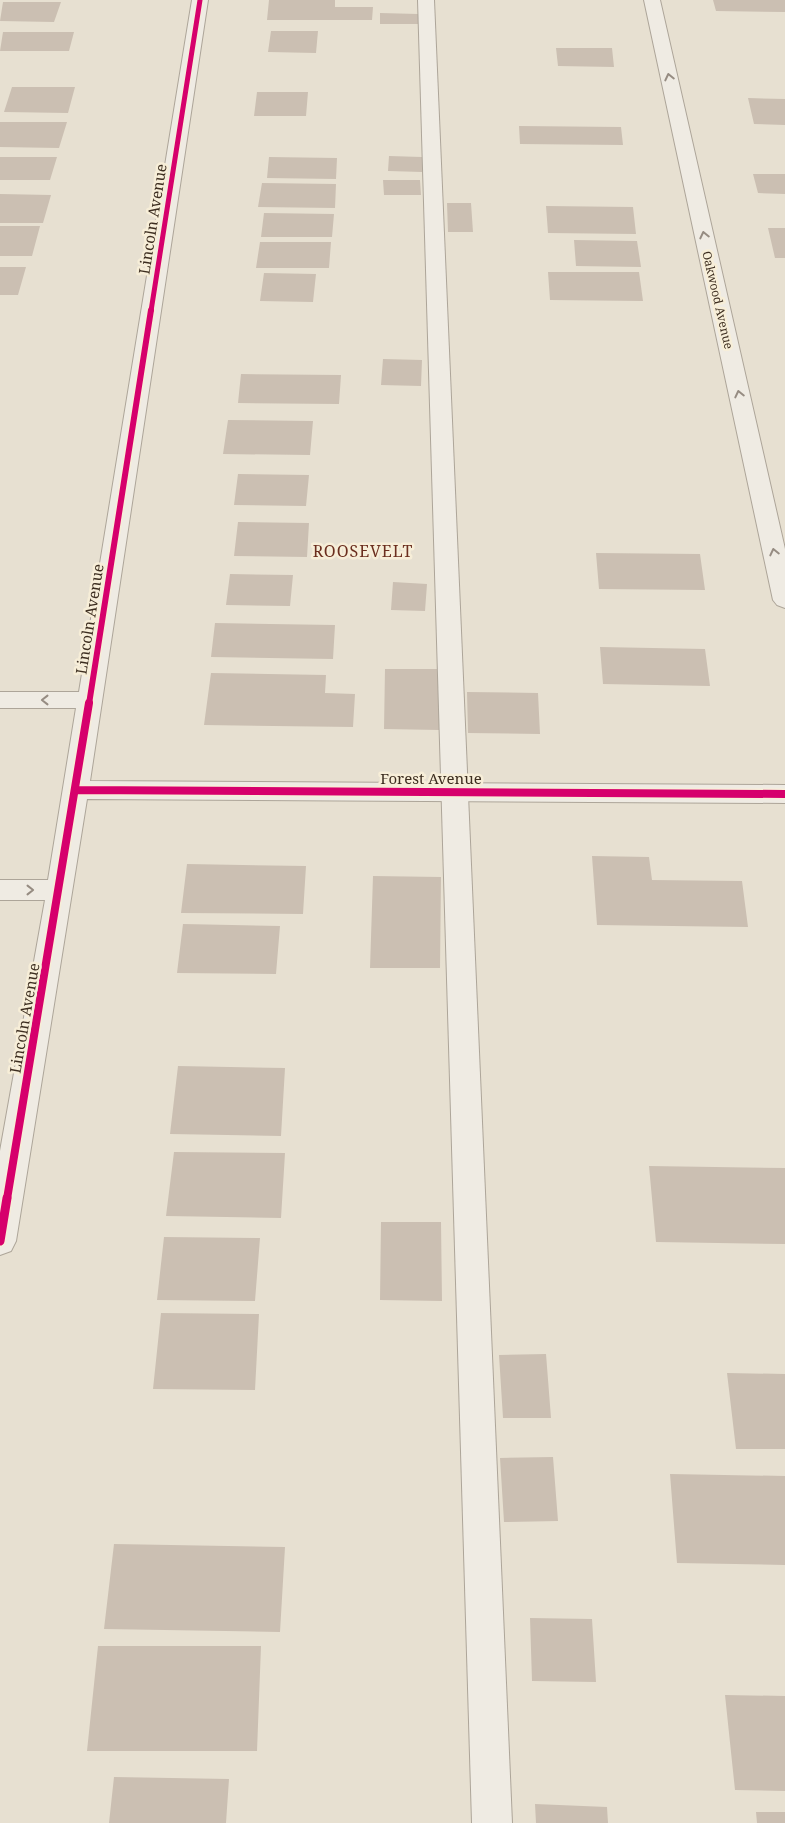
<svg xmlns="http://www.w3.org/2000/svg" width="785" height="1823" font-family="'Noto Serif',serif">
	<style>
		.building { fill: #cbbfb2 }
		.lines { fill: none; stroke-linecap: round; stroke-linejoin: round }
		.lane-casing { stroke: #ada599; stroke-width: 2 }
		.street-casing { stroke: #ada599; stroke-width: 2 }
		.lane { fill: #efebe3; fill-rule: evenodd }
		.street { fill: #efebe3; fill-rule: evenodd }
		.cycleway-far3-casing { stroke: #f7eed8; stroke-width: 7 }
		.cycleway-far2-casing { stroke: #f7eed8; stroke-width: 9 }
		.cycleway-far1-casing { stroke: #f7eed8; stroke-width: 11 }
		.cycleway-casing { stroke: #f7eed8; stroke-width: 12 }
		.cycleway-far3 { stroke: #d6006c; stroke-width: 5 }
		.cycleway-far2 { stroke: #d6006c; stroke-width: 6 }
		.cycleway-far1 { stroke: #d6006c; stroke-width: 8 }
		.cycleway { stroke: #d6006c; stroke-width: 9 }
		.oneway { stroke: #968c82 }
		.labels { text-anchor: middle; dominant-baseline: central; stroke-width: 5; stroke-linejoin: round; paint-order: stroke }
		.far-street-label { font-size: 12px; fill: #3d2e20; stroke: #f7eed8 }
		.street-label { font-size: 15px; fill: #3d2e20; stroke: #f7eed8 }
		.neighbourhood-label { font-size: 16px; letter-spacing: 1px; fill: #6b2e1e; stroke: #f7eed8 }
	</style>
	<rect width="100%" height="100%" fill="#e7e0d1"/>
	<path class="building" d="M269,0H335V7H373L372,20H267Z
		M713,0H785V12L716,11Z
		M3,2H61L54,22L0,21Z
		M380,13L418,14V24H380Z
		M271,31H318L316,53L268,52Z
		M3,32H74L69,51H0Z
		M556,48H612L614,67L558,66Z
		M12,87H75L68,113L4,112Z
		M257,92H308L306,116H254Z
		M748,98L785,99V125L754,124Z
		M0,122H67L59,148L0,147Z
		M519,126L621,127L623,145L520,144Z
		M389,156L422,157V172L388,171Z
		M0,157H57L50,180H0Z
		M269,157L337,158L336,179L267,178Z
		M753,174H785V194L758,193Z
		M383,180H420L421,195H384Z
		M262,183L336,184L335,208L258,207Z
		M0,194L51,195L43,223H0Z
		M447,203H471L473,232H448Z
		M546,206L633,207L636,234L548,233Z
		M264,213L334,214L332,237H261Z
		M0,226H40L32,256H0Z
		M768,228H785V258H775Z
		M574,240L637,241L641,267L576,266Z
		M260,242H331L329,268H256Z
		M0,267H26L18,295H0Z
		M548,272H639L643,301L550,300Z
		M264,273L316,274L313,302L260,301Z
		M383,359L422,360L421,386L381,385Z
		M241,374L341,375L339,404L238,403Z
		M228,420L313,421L310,455L223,454Z
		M238,474L309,475L306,506L234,505Z
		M238,522L309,523L307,557L234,556Z
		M596,553L700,554L705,590L599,589Z
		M230,574L293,575L290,606L226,605Z
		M393,582L427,584L425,611L391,610Z
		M215,623L335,625L333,659L211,657Z
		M600,647L705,649L710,686L603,684Z
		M385,669H439V730L384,729Z
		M211,673L326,675L325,693L355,694L353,727L204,725Z
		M467,692L538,693L540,734L468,733Z
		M592,856L649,857L652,880L742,881L748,927L597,925Z
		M187,864L306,866L303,914L181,913Z
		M373,876L441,877L440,968H370Z
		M183,924L280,926L276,974L177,973Z
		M178,1066L285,1068L281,1136L170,1134Z
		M174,1152L285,1153L281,1218L166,1216Z
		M649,1166L785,1168V1244L656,1242Z
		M381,1222H441L442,1301L380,1300Z
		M164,1237L260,1238L255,1301L157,1300Z
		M161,1313L259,1314L255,1390L153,1389Z
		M546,1354L551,1418H503L499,1355Z
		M727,1373L785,1374V1449H736Z
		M553,1457L558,1521L504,1522L500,1458Z
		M670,1474L785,1476V1565L677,1563Z
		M114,1544L285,1547L280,1632L104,1629Z
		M530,1618L592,1619L596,1682L532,1681Z
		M98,1646H261L257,1751H87Z
		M725,1695L785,1696V1791L735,1790Z
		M114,1777L229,1779L226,1823H109Z
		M535,1804L607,1807L608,1823H536Z
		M756,1812H785V1823H757Z"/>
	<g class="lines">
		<g class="lane-casing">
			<path id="lane" d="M418,0H434L512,1823H472Z"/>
		</g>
		<g class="street-casing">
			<path id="street" d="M192,0H208L90,781L785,785V803L87,799L16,1241L11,1251L0,1255V1151L45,900H0V880H48L76,708H0V692H79Z
				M644,0H660L785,549V608L777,605L773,600Z"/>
		</g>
		<use href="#lane" class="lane"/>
		<use href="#street" class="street"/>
		<g class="cycleway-far3-casing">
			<path id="cycleway-far3" d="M151,311L200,0"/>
		</g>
		<g class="cycleway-far2-casing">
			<path id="cycleway-far2" d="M89,704L151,310"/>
		</g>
		<g class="cycleway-far1-casing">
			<path id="cycleway-far1" d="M76,790L785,794
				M7,1199L89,703"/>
		</g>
		<g class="cycleway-casing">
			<path id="cycleway" d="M0,1241L7,1198"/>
		</g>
		<use href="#cycleway-far3" class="cycleway-far3"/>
		<use href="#cycleway-far2" class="cycleway-far2"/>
		<use href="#cycleway-far1" class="cycleway-far1"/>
		<use href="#cycleway" class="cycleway"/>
	</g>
	<defs><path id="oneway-chevron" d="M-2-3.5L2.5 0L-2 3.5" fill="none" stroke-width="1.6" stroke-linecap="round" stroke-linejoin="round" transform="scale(1.25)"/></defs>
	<g class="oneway">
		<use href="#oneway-chevron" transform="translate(669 77) rotate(-103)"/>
		<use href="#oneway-chevron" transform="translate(704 235) rotate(-103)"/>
		<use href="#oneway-chevron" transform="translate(739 394) rotate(-103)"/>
		<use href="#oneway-chevron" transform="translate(774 552) rotate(-103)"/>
		<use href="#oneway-chevron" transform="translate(45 700) rotate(-180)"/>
		<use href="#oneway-chevron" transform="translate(30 890)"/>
	</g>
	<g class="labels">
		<g class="far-street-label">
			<text transform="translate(718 300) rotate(77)">Oakwood Avenue</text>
		</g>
		<g class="street-label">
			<text transform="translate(152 219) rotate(-81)">Lincoln Avenue</text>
			<text transform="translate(89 619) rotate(-81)">Lincoln Avenue</text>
			<text x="431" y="778">Forest Avenue</text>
			<text transform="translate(24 1018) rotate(-80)">Lincoln Avenue</text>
		</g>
		<g class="neighbourhood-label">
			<text x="363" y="551">ROOSEVELT</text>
		</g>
	</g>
</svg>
